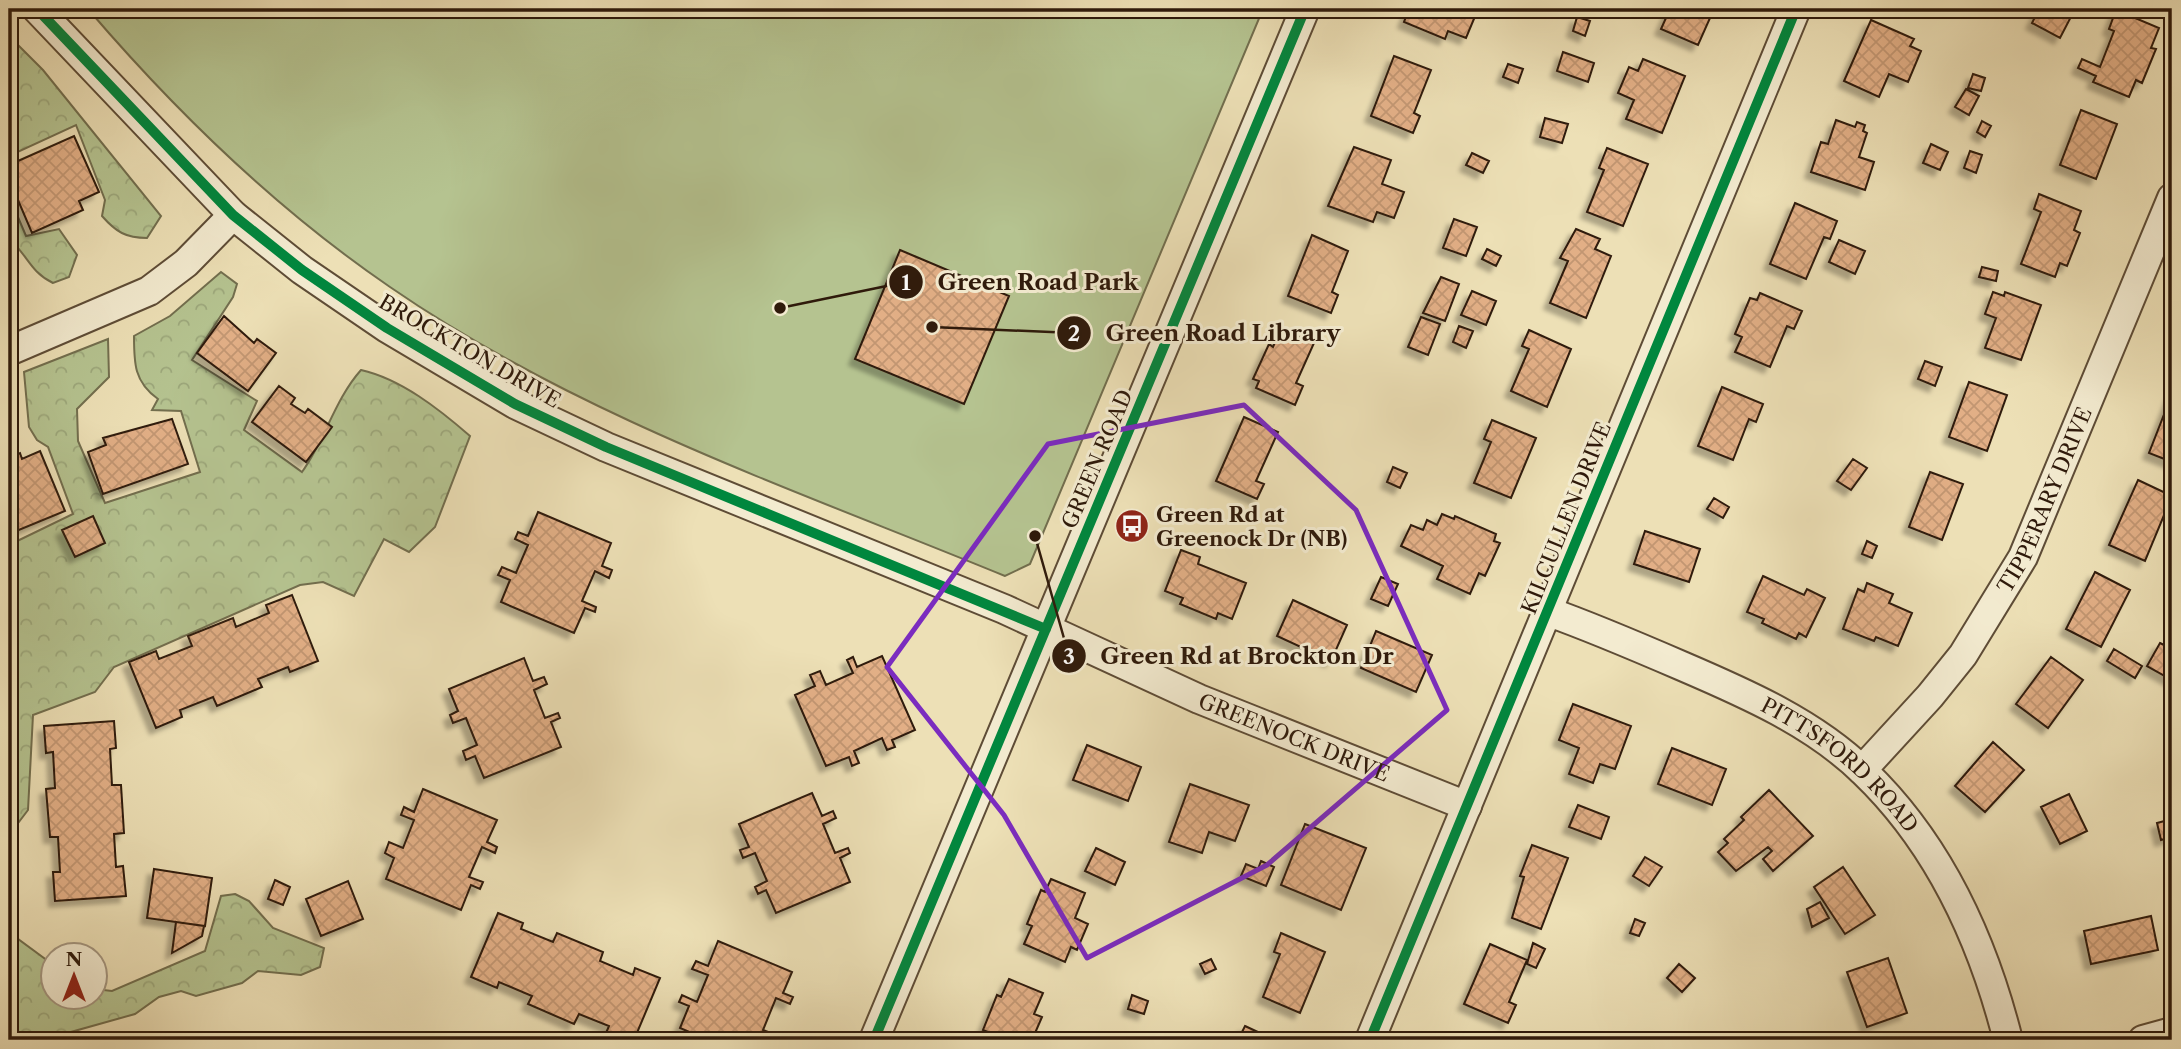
<svg xmlns="http://www.w3.org/2000/svg" width="2181" height="1049" font-family="'Libre Caslon Text',serif">
	<style>
		.forest { fill: url(#forest-crowns); stroke: #726e4e; stroke-width: 2 }
		.park { fill: #b5c390; stroke: #726e4e; stroke-width: 2 }
		.building { fill: url(#building-cross-hatch); stroke: #2f1a0b; stroke-width: 2; filter: url(#shadow) }
		.lines { fill: none; stroke-linecap: round; stroke-linejoin: round }
		.minor-casing { stroke: #5e4c36; stroke-width: 32 }
		.minor { stroke: #f3ebd0; stroke-width: 28 }
		.cycleway-casing { stroke: #f3ebd0; stroke-width: 15 }
		.cycleway { stroke: #00873e; stroke-width: 10 }
		.marked { fill: none; stroke: #7b2cbf; stroke-width: 5; stroke-linejoin: round }
		.labels { text-anchor: middle; dominant-baseline: central; stroke-width: 6; stroke-linejoin: round; paint-order: stroke }
		.street-label { font-size: 21px; fill: #2f1a0b; stroke: #f3ebd0 }
		.poi-label { font-size: 21px; font-weight: bold; fill: #2f1a0b; stroke: #f3ebd0; text-anchor: start }
		.leader { fill: none; stroke: #2f1a0b; stroke-width: 2.5 }
		.callout-dot { fill: #2f1a0b; stroke: #f3ebd0; stroke-width: 2.5 }
		.mark-label { font-size: 21px; text-anchor: middle; font-weight: bold; fill: #fff }
		.callout-label { font-size: 23px; text-anchor: middle; font-weight: bold; fill: #2f1a0b; stroke: #f3ebd0; stroke-width: 6; stroke-linejoin: round; paint-order: stroke }
	</style>
	<defs>
		<pattern id="forest-crowns" width="20" height="18" patternUnits="userSpaceOnUse" patternTransform="scale(1.75)"><rect width="20" height="18" fill="#b5c390"/><path d="M2 6a3 3 0 1 1 6 0M12 15a3 3 0 1 1 6 0" fill="none" stroke="#9ca77b"/></pattern>
		<pattern id="building-cross-hatch" width="8" height="8" patternUnits="userSpaceOnUse" patternTransform="scale(1.75)"><rect width="8" height="8" fill="#e2af86"/><path d="M0 0l8 8M0 8l8-8" fill="none" stroke="#c29672"/></pattern>
		<filter id="shadow"><feDropShadow dx="-6" dy="6" stdDeviation="2" flood-color="#0004"/></filter>
	</defs>
	<rect width="100%" height="100%" fill="#ede0b6"/>
	<filter id="stains"><feTurbulence type="fractalNoise" baseFrequency=".00286" numOctaves="4"/><feColorMatrix values="0 0 0 0 .2 0 0 0 0 .09 0 0 0 0 .02 0 0 0 .5 -.17"/></filter>
	<radialGradient id="worn" r=".72"><stop offset=".6" stop-color="#630" stop-opacity="0"/><stop offset="1" stop-color="#630" stop-opacity=".3"/></radialGradient>
	<path class="forest" d="M9,36L43,70L161,216L147,238C126,238 116,232 102,216L105,200L76,125L9,156Z
		M9,196L26,236L59,229L77,255L69,277L53,283C29,271 28,255 9,239Z
		M221,272L237,284L233,297L192,360L257,401L244,430L302,472C325,440 335,399 361,370C401,379 439,409 470,436L435,527L409,552L384,539L354,596L323,582L300,585L114,667L95,692L33,715L28,810L9,835V545L73,514L48,447L37,440L29,427L24,372L108,339L109,377L77,409L78,441L105,503L200,472L181,411L152,410L158,399C134,382 134,363 134,336L170,316Z
		M235,894L249,901L273,928L324,948L320,967L301,975L258,971L242,983L196,996L181,991L159,997L135,1014L71,1032L64,1040H9V936L18,939L52,964V996H94L95,989L112,991L205,951L221,896Z"/>
	<path class="park" d="M88,9H1263L1030,564L1005,576C796,490 577,416 390,287C276,209 177,113 88,9Z"/>
	<path class="building" d="M1409,9H1463L1476,14L1466,38L1448,31L1445,39L1404,22Z
		M1670,9H1714L1698,45L1661,29Z
		M2039,9H2075L2060,38L2032,23Z
		M2116,10L2159,28L2151,48L2156,49L2142,83L2136,80L2129,97L2093,82L2096,76L2078,68L2082,59L2100,67L2114,31L2109,29Z
		M1577,17L1590,21L1585,36L1573,31Z
		M1871,20L1914,39L1910,46L1921,51L1908,82L1889,74L1879,97L1844,81Z
		M1563,52L1594,63L1588,82L1557,71Z
		M1394,56L1431,70L1414,113L1420,116L1413,133L1371,116Z
		M1643,59L1685,76L1662,133L1626,119L1634,100L1618,93L1629,67L1638,71Z
		M1508,64L1523,69L1518,83L1503,77Z
		M1973,74L1985,78L1981,91L1968,88Z
		M1966,89L1979,96L1969,115L1955,107Z
		M2081,110L2117,124L2096,179L2060,165Z
		M1545,118L1568,124L1562,143L1540,137Z
		M1836,120L1855,127L1857,122L1865,125L1863,131L1867,133L1859,157L1874,162L1865,190L1811,172L1821,142L1828,144Z
		M1982,121L1991,126L1985,137L1977,132Z
		M74,136L99,192L79,201L83,210L32,233L9,179V165Z
		M1931,144L1948,152L1940,170L1923,163Z
		M1354,147L1391,160L1382,184L1404,192L1394,218L1377,212L1373,222L1328,206Z
		M1607,148L1648,164L1623,226L1587,212L1604,170L1599,168Z
		M1970,151L1982,155L1976,173L1964,168Z
		M1472,153L1489,161L1483,173L1466,165Z
		M2039,194L2081,211L2074,230L2080,233L2067,266L2060,263L2055,277L2021,264L2041,212L2034,209Z
		M1795,203L1837,221L1830,239L1824,237L1806,279L1770,264Z
		M1454,219L1477,227L1466,256L1443,248Z
		M1576,229L1600,239L1595,249L1611,256L1586,318L1550,303L1568,261L1560,258Z
		M1312,235L1348,251L1332,292L1338,295L1331,313L1288,296Z
		M1839,240L1865,251L1855,274L1829,262Z
		M1487,249L1501,256L1496,266L1482,259Z
		M900,250L1009,296L964,404L855,359Z
		M1982,267L1998,271L1996,281L1979,277Z
		M1441,277L1459,284L1445,321L1423,313Z
		M1472,291L1496,301L1486,325L1461,315Z
		M1993,292L2004,296L2005,292L2041,305L2021,360L1985,348L1996,318L1985,314Z
		M1760,293L1802,311L1794,329L1787,326L1770,367L1735,352L1742,337L1735,334L1750,298L1757,300Z
		M224,316L254,343L257,339L276,353L248,391L197,353Z
		M1421,317L1440,324L1428,355L1408,347Z
		M1459,326L1473,331L1466,348L1453,342Z
		M1281,329L1314,343L1296,383L1303,386L1295,405L1256,388L1259,381L1253,379L1269,344L1273,347Z
		M1529,330L1571,349L1547,407L1511,391L1529,349L1522,346Z
		M1925,361L1942,367L1935,386L1918,379Z
		M1969,382L2007,395L1987,451L1949,437Z
		M279,386L295,398L291,404L305,413L308,409L332,427L306,462L252,422Z
		M1722,387L1763,404L1756,422L1749,419L1733,460L1698,446Z
		M2172,394V462L2149,453Z
		M1244,417L1278,432L1256,481L1264,484L1257,499L1216,481Z
		M172,419L188,464L103,494L88,452L106,445L103,438Z
		M1492,420L1536,438L1511,498L1474,483L1491,442L1484,439Z
		M40,451L65,511L9,534V458L20,453L22,459Z
		M1853,459L1867,468L1851,490L1837,481Z
		M1393,467L1407,473L1400,488L1387,482Z
		M1930,472L1963,484L1942,540L1909,527Z
		M2138,480L2172,496L2145,561L2109,545Z
		M1714,498L1729,507L1723,518L1707,509Z
		M538,512L611,543L602,566L612,570L609,578L595,571L582,601L596,607L595,612L585,608L574,633L501,602L510,580L498,575L502,567L516,573L528,545L515,539L518,532L528,536Z
		M1442,514L1454,519L1455,516L1496,534L1494,541L1500,543L1485,576L1479,573L1470,594L1437,579L1443,566L1401,546L1411,525L1423,530L1427,520L1437,525Z
		M93,516L105,543L75,557L62,530Z
		M1645,531L1700,549L1689,582L1634,564Z
		M1867,541L1877,546L1872,558L1862,554Z
		M1181,550L1200,557L1198,564L1246,583L1232,619L1218,613L1216,619L1180,604L1183,598L1165,591Z
		M2095,572L2130,590L2101,647L2066,629Z
		M1763,576L1804,595L1807,589L1825,598L1806,637L1799,633L1796,639L1762,623L1764,619L1747,612Z
		M1381,577L1398,584L1388,606L1371,599Z
		M1867,583L1893,594L1889,603L1912,613L1898,646L1876,637L1874,641L1843,629L1858,589L1864,592Z
		M292,595L318,661L290,672L288,667L258,679L262,687L217,706L213,697L180,710L182,717L156,728L129,662L156,651L159,659L192,646L188,636L233,618L236,627L269,613L266,605Z
		M1293,600L1347,625L1331,661L1277,636Z
		M1376,631L1432,655L1416,692L1361,668Z
		M2160,643L2172,649V680L2147,666Z
		M2114,649L2142,666L2135,678L2107,661Z
		M882,656L915,730L892,740L895,747L887,750L882,738L854,751L859,763L852,766L849,757L826,766L795,695L815,686L810,675L820,671L826,685L853,673L847,660L853,657L857,667Z
		M2051,657L2083,680L2048,728L2016,704Z
		M524,658L533,681L544,677L547,684L534,690L545,718L558,713L560,718L551,722L561,747L484,778L475,756L466,760L463,751L477,745L466,718L453,723L450,715L458,711L449,689Z
		M1573,704L1631,726L1615,769L1600,764L1593,783L1569,774L1579,748L1559,740Z
		M114,721L116,748L110,749L112,785H121L124,833L114,834L116,867L123,866L126,896L55,901L53,872H60L58,837H50L46,789L55,788L53,752L46,753L44,726Z
		M1993,742L2024,770L1985,812L1955,786Z
		M1087,745L1141,767L1128,801L1073,780Z
		M1672,748L1726,769L1712,805L1658,784Z
		M1190,784L1249,805L1235,841L1209,832L1202,853L1169,842Z
		M423,789L497,820L487,842L497,847L495,853L482,847L469,877L483,882L480,889L471,885L461,910L386,879L394,858L385,853L389,842L403,848L414,820L401,815L404,807L414,812Z
		M1769,790L1813,836L1773,871L1763,859L1772,851L1768,847L1736,871L1718,852L1728,843L1724,839L1744,820L1741,817Z
		M812,793L822,816L833,811L836,818L823,824L835,853L848,848L850,853L840,858L850,882L776,913L766,890L758,894L755,887L767,881L755,853L743,858L740,850L749,847L739,824Z
		M2069,794L2087,831L2060,844L2041,807Z
		M1578,805L1609,817L1601,839L1569,827Z
		M2172,819V837L2161,840L2157,823Z
		M1305,824L1366,848L1341,910L1281,885Z
		M1532,845L1568,858L1541,929L1512,918L1524,877L1520,876Z
		M1096,848L1125,862L1115,885L1085,871Z
		M1645,857L1662,867L1649,886L1633,876Z
		M1261,861L1274,867L1266,886L1241,876L1246,864L1258,869Z
		M1843,867L1875,915L1845,934L1814,887Z
		M154,869L212,878L205,926L147,918Z
		M1051,879L1085,893L1075,918L1088,924L1077,950L1071,947L1065,962L1024,944L1032,926L1027,924L1041,890L1045,892Z
		M275,880L290,887L283,905L268,899Z
		M348,881L363,919L321,936L306,899Z
		M1820,902L1829,918L1812,927L1807,909Z
		M498,913L523,923L521,929L553,942L557,933L603,952L600,961L633,975L635,968L660,978L634,1040H623L606,1033L609,1026L579,1014L574,1024L528,1004L532,996L499,982L497,988L471,977Z
		M2151,916L2158,950L2091,964L2084,931Z
		M1635,919L1645,923L1639,936L1630,933Z
		M176,922L204,926L202,936L172,953Z
		M1281,933L1325,952L1300,1013L1263,997L1280,954L1274,952Z
		M718,941L792,972L783,993L793,997L790,1004L776,998L763,1030L776,1035L774,1039L766,1036L764,1040H708L680,1028L689,1006L679,1002L682,995L697,1002L708,975L692,969L696,961L708,966Z
		M1533,943L1545,949L1536,968L1527,964Z
		M1490,944L1527,960L1509,1002L1516,1005L1508,1023L1464,1004Z
		M1888,958L1907,1013L1867,1027L1847,972Z
		M1211,959L1216,969L1205,974L1200,964Z
		M1679,964L1695,978L1682,992L1667,978Z
		M1009,979L1043,993L1034,1014L1042,1017L1032,1040L984,1039L988,1032L983,1030L997,995L1001,997Z
		M1132,995L1148,1001L1144,1014L1128,1009Z
		M1245,1026L1275,1040H1238Z
		M1453,1034L1470,1040H1450Z"/>
	<g class="lines">
		<g class="minor-casing">
			<g id="minor">
				<path id="s1" d="M37,9L233,215L302,270L387,328L515,404L606,447L1004,609L1199,699L1467,806"/>
				<path d="M9,351L149,291L186,263L233,215"/>
				<path id="s2" d="M1549,612C1594,628 1638,647 1682,666C1745,693 1814,723 1864,772C1939,844 1983,941 2008,1040"/>
				<path id="s3" d="M1862,770L1930,696L1963,655L2023,557L2172,198"/>
				<path d="M874,1040L1305,9"/>
				<path d="M1370,1040L1796,9"/>
				<path d="M2143,1040L2172,1032"/>
			</g>
		</g>
		<use href="#minor" class="minor"/>
		<g class="cycleway-casing">
			<path id="cycleway" d="M37,9L233,215L302,270L387,328L515,404L606,447L1046,629
				M874,1040L1305,9
				M1370,1040L1796,9"/>
		</g>
		<use href="#cycleway" class="cycleway"/>
	</g>
	<path class="marked" d="M1244,405L1356,510L1447,710L1267,865L1087,958L1004,815L887,667L1048,444Z"/>
	<defs>
		<g id="bus-disc" transform="scale(1.75)"><circle r="9.5" fill="#8f2418" stroke="#f3ebd0"/><path d="M-5-6H5V4H4V6H2V4H-2V6H-4V4H-5ZM-3.5-4V0h7V-4ZM-3.5 1.2v1.5H-2V1.2ZM2 1.2v1.5H3.5V1.2Z" fill="#fff"/></g>
	</defs>
	<g fill-rule="evenodd">
		<use href="#bus-disc" x="1132" y="526"/>
	</g>
	<g class="labels">
		<g class="street-label">
			<text transform="translate(470 351) rotate(30)">BROCKTON DRIVE</text>
			<text transform="translate(1097 459) rotate(-67)">GREEN ROAD</text>
			<text stroke="none"><textPath href="#s3" startOffset="329">TIPPERARY DRIVE</textPath></text>
			<text transform="translate(1566 518) rotate(-68)">KILCULLEN DRIVE</text>
			<text stroke="none"><textPath href="#s1" startOffset="1472">GREENOCK DRIVE</textPath></text>
			<text stroke="none"><textPath href="#s2" startOffset="332">PITTSFORD ROAD</textPath></text>
		</g>
		<g class="poi-label">
			<text x="1156" y="514">Green Rd at<tspan x="1156" dy="24">Greenock Dr (NB)</tspan></text>
		</g>
	</g>
	<path class="leader" d="M780 308L906 282M932 327L1074 333M1035 536L1069 656"/>
	<g class="callout-dot">
		<circle cx="780" cy="308" r="7"/>
		<circle cx="932" cy="327" r="7"/>
		<circle cx="1035" cy="536" r="7"/>
		<circle cx="906" cy="282" r="18"/>
		<circle cx="1074" cy="333" r="18"/>
		<circle cx="1069" cy="656" r="18"/>
	</g>
	<g class="mark-label">
		<text x="906" y="290">1</text>
		<text x="1074" y="341">2</text>
		<text x="1069" y="664">3</text>
	</g>
	<g class="callout-label">
		<text x="1038" y="290">Green Road Park</text>
		<text x="1223" y="341">Green Road Library</text>
		<text x="1247" y="664">Green Rd at Brockton Dr</text>
	</g>
	<rect width="2181" height="1049" fill="none" stroke="#ede0b6" stroke-width="35"/>
	<rect x="10" y="10" width="2160" height="1028" fill="none" stroke="#2f1a0b" stroke-width="3.5"/>
	<rect x="18" y="18" width="2146" height="1014" fill="none" stroke="#2f1a0b" stroke-width="2"/>
	<g transform="translate(74 976)"><circle r="33" fill="#f3ebd0" stroke="#a59781" stroke-width="2"/>
	<path d="M0-5L12 26L0 18L-12 26Z" fill="#8f2418"/>
	<text y="-10" font-size="19" font-weight="bold" text-anchor="middle" fill="#2f1a0b">N</text>
	</g>
	<rect width="100%" height="100%" filter="url(#stains)"/>
	<rect width="100%" height="100%" fill="url(#worn)"/>
</svg>
